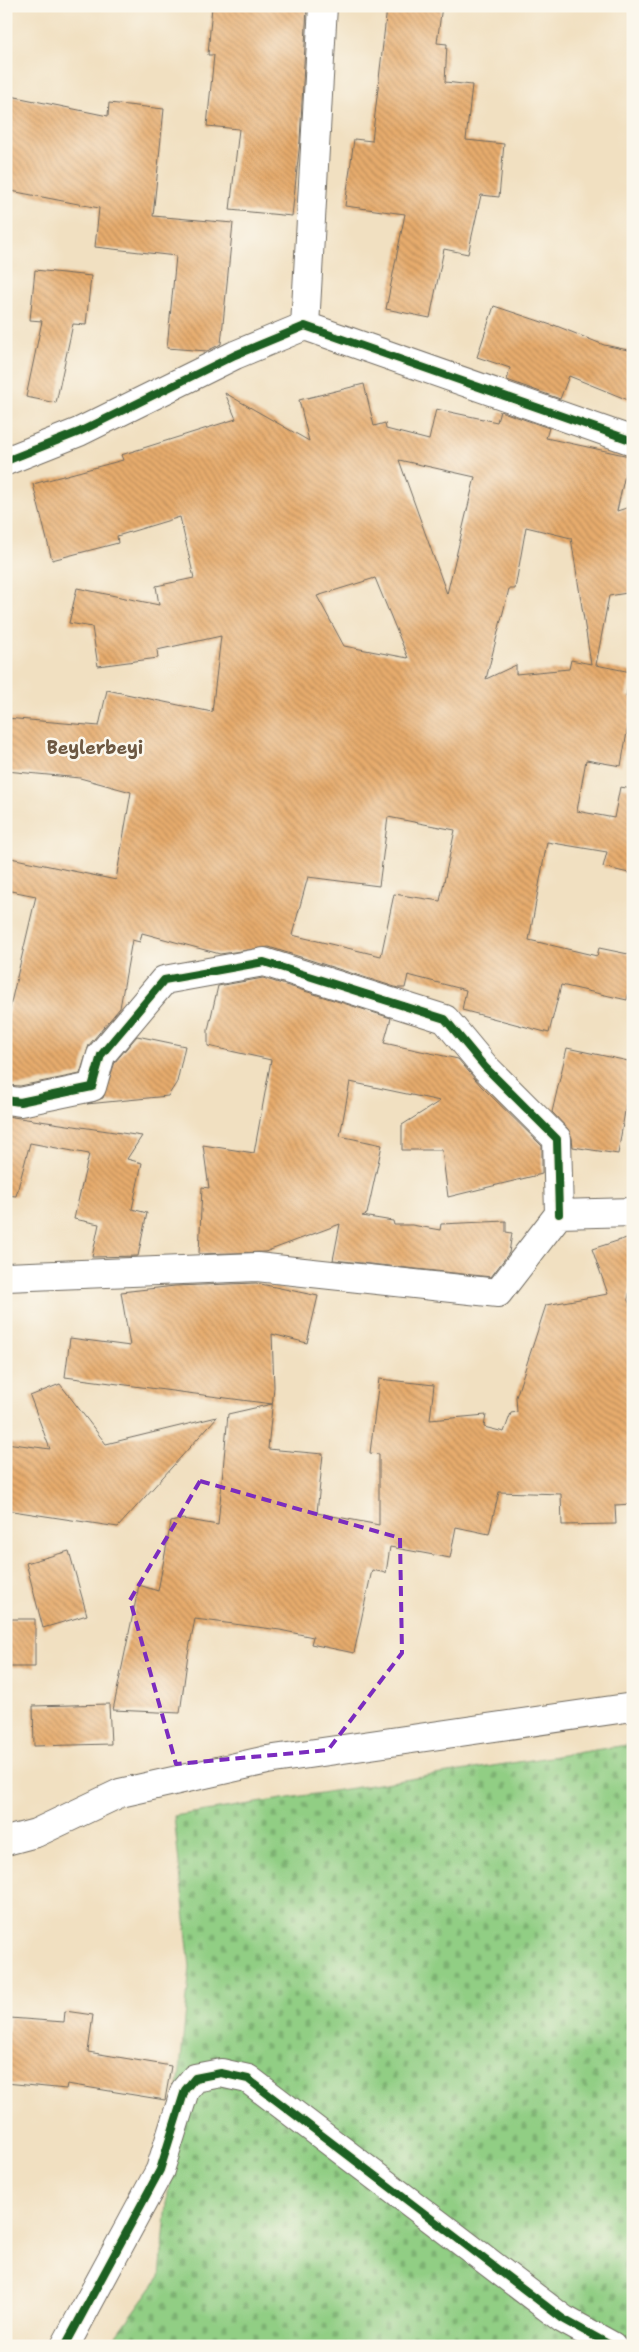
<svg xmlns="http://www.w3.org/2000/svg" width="639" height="2352" font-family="'Shantell Sans',sans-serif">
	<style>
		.cemetery { fill: url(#cemetery-stones); stroke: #5e7c58 }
		.building { fill: url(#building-back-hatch); fill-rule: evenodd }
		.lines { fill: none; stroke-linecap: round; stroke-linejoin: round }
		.minor-casing { stroke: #706a60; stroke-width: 30 }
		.minor { stroke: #fff; stroke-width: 28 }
		.cycleway-casing { stroke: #fbf7ec; stroke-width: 11 }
		.cycleway { stroke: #1b5e20; stroke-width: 8 }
		.marked { fill: none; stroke: #7b2cbf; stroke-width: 4; stroke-dasharray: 10 6; stroke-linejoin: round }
		.labels { text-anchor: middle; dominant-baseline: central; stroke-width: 5; stroke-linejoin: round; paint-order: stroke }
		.district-label { font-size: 18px; font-weight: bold; fill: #6d5842; stroke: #fbf7ec }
	</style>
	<defs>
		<pattern id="cemetery-stones" width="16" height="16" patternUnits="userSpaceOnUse" patternTransform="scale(1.25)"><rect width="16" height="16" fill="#91ce84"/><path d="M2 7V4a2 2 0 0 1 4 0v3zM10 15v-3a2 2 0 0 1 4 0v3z" fill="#7db172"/></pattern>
		<pattern id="building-back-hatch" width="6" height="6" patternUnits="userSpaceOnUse" patternTransform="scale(1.25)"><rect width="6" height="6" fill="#e7ac6d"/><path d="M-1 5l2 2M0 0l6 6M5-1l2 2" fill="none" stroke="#bb8c5a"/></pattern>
	</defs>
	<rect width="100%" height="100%" fill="#fbf7ec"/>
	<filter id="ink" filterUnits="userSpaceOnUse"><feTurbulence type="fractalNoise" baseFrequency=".02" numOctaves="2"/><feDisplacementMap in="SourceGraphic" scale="10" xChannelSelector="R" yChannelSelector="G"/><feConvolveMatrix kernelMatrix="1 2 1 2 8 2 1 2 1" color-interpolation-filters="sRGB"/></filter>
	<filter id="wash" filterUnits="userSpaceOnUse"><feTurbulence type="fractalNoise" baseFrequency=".0096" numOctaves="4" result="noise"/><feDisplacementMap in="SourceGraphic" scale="20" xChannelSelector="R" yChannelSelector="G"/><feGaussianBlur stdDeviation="1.12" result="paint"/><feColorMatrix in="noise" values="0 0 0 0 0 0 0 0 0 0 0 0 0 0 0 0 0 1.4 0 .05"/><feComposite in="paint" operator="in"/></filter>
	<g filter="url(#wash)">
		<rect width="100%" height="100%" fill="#f1e0c1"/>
		<path class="cemetery" d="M633,1744V2346H109L160,2276L190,1967L174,1816Z"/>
		<g id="blocks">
			<path class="building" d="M212,6H307L300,141L292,216L230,210L239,129L207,126L214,55H208Z
				M403,6H442L437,43L447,44L445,82L472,85L466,140L504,144L499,197L481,195L468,254L444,249L430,318L386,309L405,214L345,206L354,139L372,141L387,8L402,11Z
				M6,95L108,116L109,103L164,109L153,216L233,223L221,344L207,351L167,348L176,256L95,247L99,208L6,190Z
				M35,270L91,276L86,325L73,324L56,403L26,397L42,321L30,320Z
				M494,306L554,326V325L604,345L633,351V402L569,376L560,399L507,380L510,368L477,357Z
				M364,384L374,426L385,423L386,429L429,440L436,409L497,422L500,411L549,428L546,438L629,456L617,511L633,506V592L609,596L596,665L631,672L626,696L633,698L621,766L586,760L577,811L614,818L620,787L633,789V874L603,867L607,852L547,842L529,940L597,956L599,948L633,955V975L627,1000L561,985L549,1033L462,1010L466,990L408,975L405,988H398L269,947L220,954L142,933L140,942L132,940L120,1008L89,1045L80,1074L20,1086L6,1085V1024L36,896L6,890V857L116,880L131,792L80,778L6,771V718L99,726L107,690L212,712L221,636L157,650L158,658L98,666L92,627L69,623L77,588L159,605L156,586L194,578L180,517L117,536L118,543L52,560L33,484L123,460L121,455L236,419L225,393L309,441L299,400ZM399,460L475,477L447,594ZM526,527L571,538L591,664L571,660L569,669L516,674V665L486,679L509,589H515ZM375,578L408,658L344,646L317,596ZM388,817L455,830L440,901L394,894L381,956L292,935L308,877L379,886Z
				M263,978L391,1018L384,1043L458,1059L481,1086L542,1146V1174L448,1197L442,1150H402V1125L440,1101L350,1082L340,1136L382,1145L367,1214L362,1216L393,1221L394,1225H412L440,1230L441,1224L506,1221V1232L512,1233L509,1253L491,1277L333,1260L340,1224L265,1252L199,1254L202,1187L209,1188L203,1145L254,1153L271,1060L208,1046V1030L218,986Z
				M137,1036L185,1046L177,1082L168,1096L87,1104L103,1098L115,1062Z
				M567,1048L633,1062L618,1154L573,1147L572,1138L568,1129L552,1112Z
				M6,1116L142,1136L127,1159L142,1163L132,1209L147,1213L138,1256L92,1257L99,1224L74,1219L89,1154L30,1143L16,1196L6,1195Z
				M633,1236V1274L628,1300L633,1313V1504L615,1505L616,1524L562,1525L561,1494L499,1492L489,1534L456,1527L450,1558L390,1547L386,1573L372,1570L354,1653L311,1644L313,1637L280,1630L195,1619L188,1654L180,1713L113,1710L139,1585L158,1591L171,1522L183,1519L218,1525L228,1414L272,1404L65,1377L70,1338L130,1346L121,1292L175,1286L256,1283L318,1296L307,1343L272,1334L274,1387L268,1449L323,1454L317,1513L379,1525V1454L370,1453L379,1379L434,1385L430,1420L486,1415L484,1427L504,1432L511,1413L517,1412L516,1397L546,1305L608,1294L592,1249Z
				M60,1384L106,1444L217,1417L118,1527L6,1510V1443L50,1449L30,1396Z
				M69,1551L87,1615L43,1628L26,1563Z
				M6,1619H35V1667H6Z
				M109,1704L111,1744L34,1746L33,1706Z
				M65,2011L93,2015L88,2052L171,2066L165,2100L67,2084L66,2089L6,2083V2032H8L10,2018L64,2022Z"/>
		</g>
	</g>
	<g filter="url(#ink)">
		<use href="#blocks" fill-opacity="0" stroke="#706a60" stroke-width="1"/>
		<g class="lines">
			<g class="minor-casing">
				<path id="minor" d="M305,326L323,6
					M6,461L79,432L235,355L305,326L633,441
					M6,1100L20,1102L92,1087L101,1055L164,980L264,962L445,1019L485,1067L557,1139L559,1214
					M6,1277L257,1267L498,1293L559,1214L633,1212
					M6,1841L36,1833L120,1793L267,1760L633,1707
					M65,2346L160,2170L185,2090L195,2078L221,2073L248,2079L563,2319L612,2346"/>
			</g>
			<use href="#minor" class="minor"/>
			<g class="cycleway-casing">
				<path id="cycleway" d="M6,461L79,432L235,355L305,326L633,441
					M6,1100L20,1102L92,1087L101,1055L164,980L264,962L445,1019L485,1067L557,1139L559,1214
					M65,2346L160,2170L185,2090L195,2078L221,2073L248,2079L563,2319L612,2346"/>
			</g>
			<use href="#cycleway" class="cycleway"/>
		</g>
	</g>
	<path class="marked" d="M200,1481L400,1538L402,1653L328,1750L176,1764L130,1600Z"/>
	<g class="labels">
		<g class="district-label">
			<text x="95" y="748">Beylerbeyi</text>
		</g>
	</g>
	<rect width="639" height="2352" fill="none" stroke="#fbf7ec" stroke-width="25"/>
</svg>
